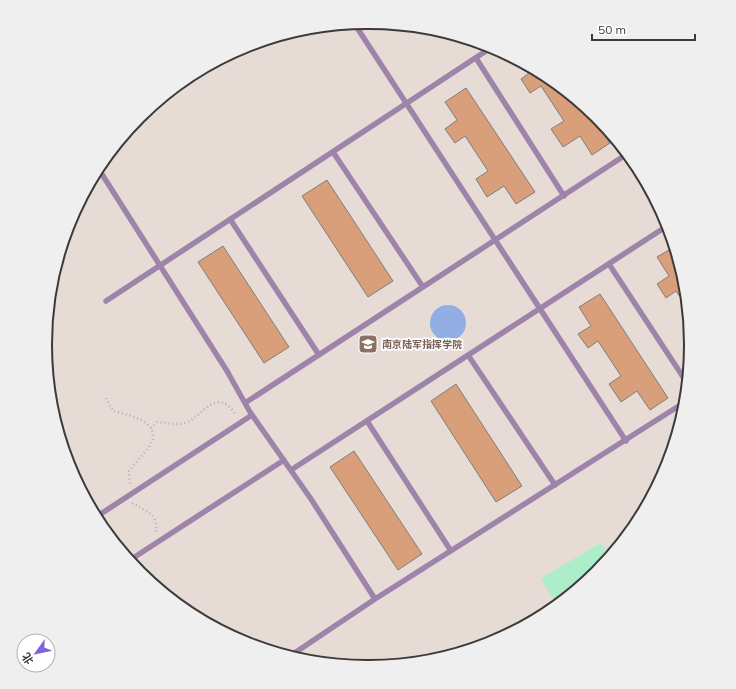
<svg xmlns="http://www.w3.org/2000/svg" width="736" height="689" font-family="Mulish,'Noto Sans SC',sans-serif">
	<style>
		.built { fill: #e7dcd5 }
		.green { fill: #acedca }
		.water { fill: #91afe5 }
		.building { fill: #d99e7a; stroke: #807d7b }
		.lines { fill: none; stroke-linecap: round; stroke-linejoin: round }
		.path { stroke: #b3b0ae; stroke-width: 2.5; stroke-dasharray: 1 3; stroke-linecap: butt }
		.service { stroke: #9e83ab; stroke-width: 5.5 }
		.labels { text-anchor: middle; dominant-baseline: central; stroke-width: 3.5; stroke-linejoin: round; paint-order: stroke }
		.education-label { font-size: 10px; font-weight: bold; fill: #785e54; stroke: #fff; text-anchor: start }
		.rim { fill: none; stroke: #3d3b3a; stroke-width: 2 }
	</style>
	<rect width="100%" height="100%" fill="#ede9e7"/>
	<path class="built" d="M47 344a321 321 0 1 1 642 0a321 321 0 1 1-642 0Z"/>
	<path class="green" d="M601,543L609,557L596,573L557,605L541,578Z"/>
	<path class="water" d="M430 323a18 18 0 1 1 36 0a18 18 0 1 1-36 0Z"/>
	<path class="building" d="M532,68L547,76L590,111L610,143L592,155L580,136L563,147L551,129L564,121L541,86L530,93L521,79L533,70Z
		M466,88L535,192L516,204L504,186L487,197L476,179L488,171L465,136L455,143L445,129L457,120L445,102Z
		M327,180L393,281L368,297L302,196Z
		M223,246L289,347L264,363L198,262Z
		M674,247L684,282L687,307L676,291L666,298L657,284L669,276L657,257Z
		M600,294L668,398L650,410L637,391L621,402L609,384L621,376L598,341L588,348L578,334L591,326L579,307Z
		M456,384L522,486L496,502L431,401Z
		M354,451L422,554L398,570L330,467Z"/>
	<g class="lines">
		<path class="path" d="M106,398L113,411C129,415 165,422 149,447C144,455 135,462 129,471L130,485
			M151,428L157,422C166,422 175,426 185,423C203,418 215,384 236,415
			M132,503C147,512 158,513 156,533"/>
		<path class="service" d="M354,23L626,441
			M476,58L564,196
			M182,82L234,52
			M333,152L423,287
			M98,168L227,371L250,412L311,499L375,599
			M230,219L319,355
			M609,264L687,383
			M106,301L492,47
			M468,355L555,485
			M245,403L627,154
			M367,421L451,551
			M291,470L667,226
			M96,517L252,415
			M130,560L284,460
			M290,656L375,599L685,402"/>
	</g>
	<defs>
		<g id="university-square" transform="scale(1)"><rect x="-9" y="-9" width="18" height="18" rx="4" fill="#8d6e63" stroke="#fff"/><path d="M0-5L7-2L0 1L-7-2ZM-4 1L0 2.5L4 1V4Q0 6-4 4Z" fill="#fff"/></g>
	</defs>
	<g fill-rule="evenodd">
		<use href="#university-square" x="368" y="344"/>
	</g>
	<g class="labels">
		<g class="education-label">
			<text x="382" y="344">南京陆军指挥学院</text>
		</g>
	</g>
	<path d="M0 0H736V689H0ZM367 29H369A315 315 0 0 1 684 344V345A315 315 0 0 1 369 660H367A315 315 0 0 1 52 345V344A315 315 0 0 1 367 29Z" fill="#efefef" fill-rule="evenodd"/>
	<path class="rim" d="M367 29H369A315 315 0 0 1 684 344V345A315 315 0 0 1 369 660H367A315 315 0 0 1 52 345V344A315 315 0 0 1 367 29Z"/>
	<g transform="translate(36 653) rotate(237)"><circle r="19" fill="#ffffff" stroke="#b1b1b0"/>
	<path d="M0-3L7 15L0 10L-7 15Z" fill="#8362dd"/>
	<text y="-6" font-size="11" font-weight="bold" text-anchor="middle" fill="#3d3b3a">北</text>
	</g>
	<path d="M592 34v6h103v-6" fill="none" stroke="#3d3b3a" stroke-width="2"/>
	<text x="598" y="34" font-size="12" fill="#3d3b3a" stroke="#ffffff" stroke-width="3" paint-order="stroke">50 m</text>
</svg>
